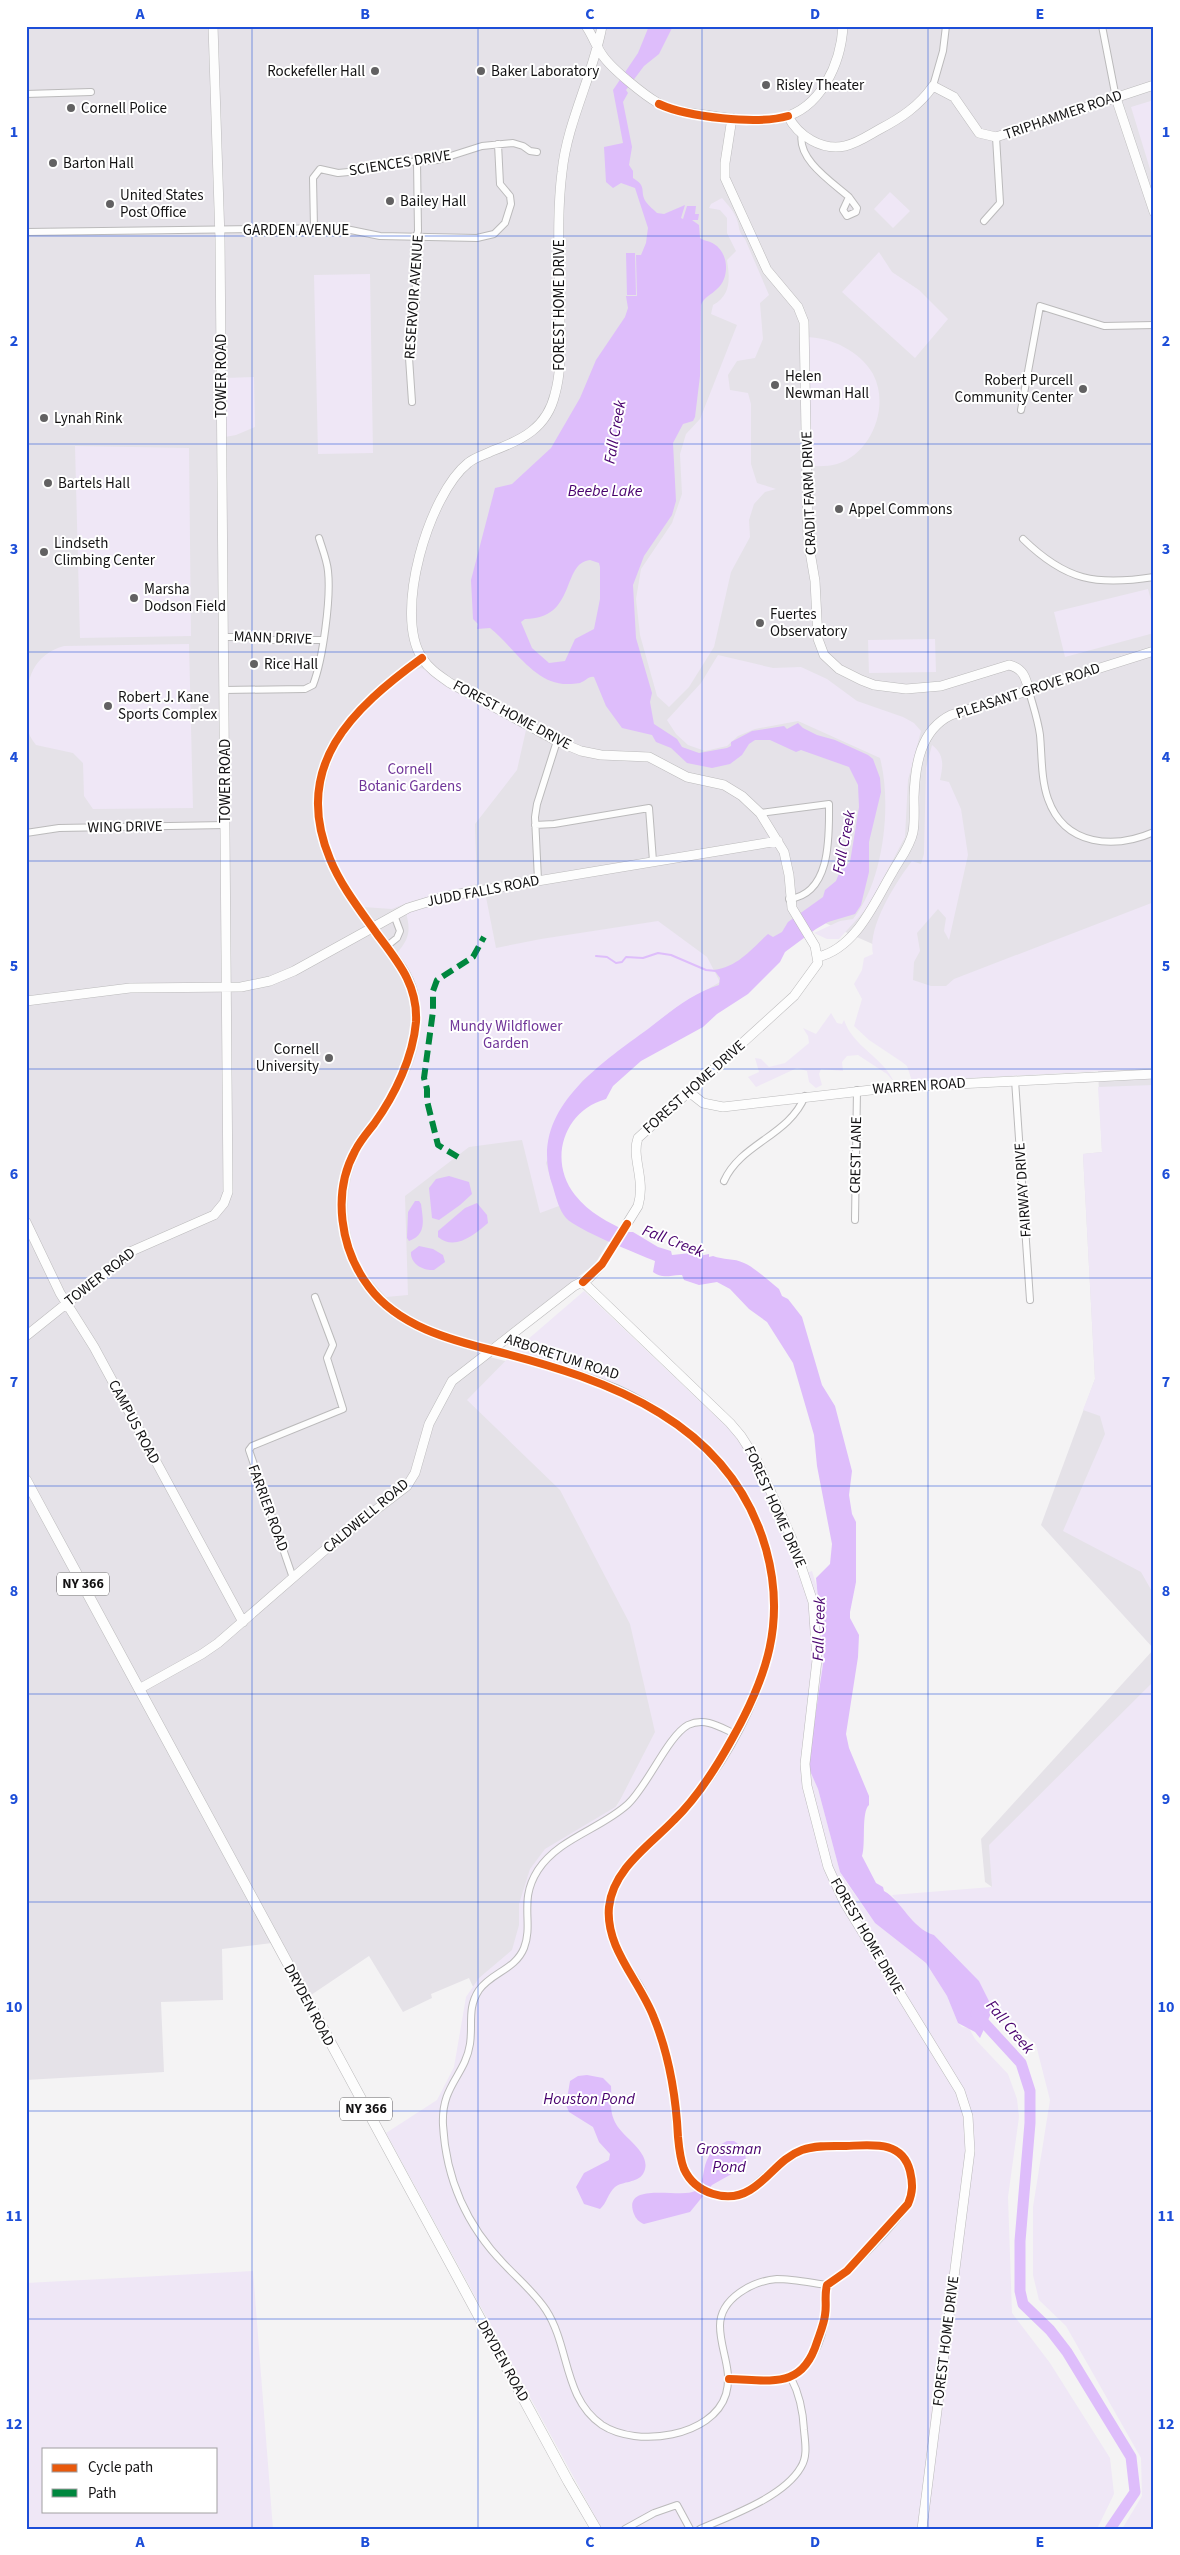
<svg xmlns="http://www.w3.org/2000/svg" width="1180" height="2555" font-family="'Source Sans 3',sans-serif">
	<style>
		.built { fill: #e5e2e8 }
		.green { fill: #efe7f6; fill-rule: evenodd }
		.water { fill: #debdfb; fill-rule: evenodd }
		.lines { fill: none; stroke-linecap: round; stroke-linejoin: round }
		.stream { stroke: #debdfb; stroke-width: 2 }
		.river { stroke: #debdfb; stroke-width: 11 }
		.street-casing { stroke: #bbbabb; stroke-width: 8 }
		.secondary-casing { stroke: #bbbabb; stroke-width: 10 }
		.primary-casing { stroke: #bbbabb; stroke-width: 11 }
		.street { stroke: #fdfdfd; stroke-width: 6 }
		.secondary { stroke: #fdfdfd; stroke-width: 9 }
		.primary { stroke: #fdfdfd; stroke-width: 10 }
		.quiet { stroke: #00873e; stroke-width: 6; stroke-dasharray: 12 6; stroke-linecap: butt }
		.cycleway-casing { stroke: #fff; stroke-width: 11 }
		.cycleway { stroke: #e8590c; stroke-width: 8 }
		.grid { fill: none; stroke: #1d4ed8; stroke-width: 1; stroke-opacity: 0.55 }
		.poi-dot { fill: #626162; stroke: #fff; stroke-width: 2 }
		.labels { text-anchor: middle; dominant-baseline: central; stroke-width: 4; stroke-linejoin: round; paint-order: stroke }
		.shield { fill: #fff; stroke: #5a595a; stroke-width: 1 }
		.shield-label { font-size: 14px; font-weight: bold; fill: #131213 }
		.poi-label { font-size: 15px; fill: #131213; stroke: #fff; text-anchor: start }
		.street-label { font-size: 15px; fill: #131213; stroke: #fff }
		.park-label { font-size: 15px; fill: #703599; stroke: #fff }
		.water-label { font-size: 16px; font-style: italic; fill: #49026e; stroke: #fff }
		.neatline { fill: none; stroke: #1d4ed8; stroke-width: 2 }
		.grid-label { font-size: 16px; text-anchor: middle; font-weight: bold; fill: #1d4ed8 }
	</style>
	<rect width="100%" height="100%" fill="#f4f3f4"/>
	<path class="built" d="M26,26H1154V1869L992,1887L985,1882L981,1839L1154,1649L1041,1525L1095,1379L1083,1154L1102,1152L1098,1071L912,1081L905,1051L911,961L816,919L562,1120L555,1167L570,1201L613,1234L595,1264L478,1354L602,1386L769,1577L519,1952L475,1991L469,1978L431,1994L432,1998L403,2012L369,1956L311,1995L280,1942L222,1949L223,2000L161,2002L164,2072L26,2080Z"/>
	<path class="green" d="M1154,100V182L1131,107Z
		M890,192L910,211L893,228L874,209Z
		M722,198C728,205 734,211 737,220C740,228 738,232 745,239L769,295L760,303L763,339L755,358L737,361L728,375L730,390L748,393L751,404V464L757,483L776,489L765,492L754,504L749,520L750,537L731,572L714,647L689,687L669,707L657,696L640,635L636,599L641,569L672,523L682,494L680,454L686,434L700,419L737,325L711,314L713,305C731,295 730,279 727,260L736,251L727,233V218L720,210L709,208L711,204Z
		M879,252L892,272L919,290L948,319L915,358L842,292Z
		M370,274L373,453L318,454L314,275Z
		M805,337C831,337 860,351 873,374C890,406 872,453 837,464C828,467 816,466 807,466Z
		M254,377L255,427L236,435L225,437V378Z
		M75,446L189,448L191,636L80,638Z
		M1148,589L1154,611V633L1065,657L1054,612Z
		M935,639L936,672L869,673L868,640Z
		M189,644L193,808L93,809L84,796L83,763L73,753L36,745C26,733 26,723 26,708C26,679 33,655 64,646Z
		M718,655L773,668L801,667L827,679L857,701L903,717L914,723L921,731L908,780L905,837L868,907L839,939H827L814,933L840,921L853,919C884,881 892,804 880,758L798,721L755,729L738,736L727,746L705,751L688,745L676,734L667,720L701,683Z
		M421,668C432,671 440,681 450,687C475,703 501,716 526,730L517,770L475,824L477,884L412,901L392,909L363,907C332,861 312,820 331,765C335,753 339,740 346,730C365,706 391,688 415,670Z
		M932,745C945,755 943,766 940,780L949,782L961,809L968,855L949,940L944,931L946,918L938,909L917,933L920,951L914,962L913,980L931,986H946L954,979L1154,902V1068L912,1081L907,1066L902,1062L869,1040L854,1026L862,999L854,984L862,970L864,958L873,954C867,927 896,882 912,861L921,864L924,854L926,768Z
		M485,892L496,948L541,939L658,921L707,957L720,982L677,1007L582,1081L546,1163L559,1206L540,1213L522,1140L469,1147L405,1196L408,1295L386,1297C379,1288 370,1280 364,1270C345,1237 342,1188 360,1153C365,1144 371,1136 377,1128C388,1109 403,1089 411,1069C428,1029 420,988 397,953C409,939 411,931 406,913L439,902Z
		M831,1013L837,1023L842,1024L844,1020C853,1047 883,1057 894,1082L887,1074L858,1055L847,1056L842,1062L843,1071L821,1069L819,1074L822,1085L816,1088L809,1082L807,1071L797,1068L756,1087L748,1077L759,1072L755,1058L761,1059L769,1067L785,1063L809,1043L808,1036L803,1028L816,1034Z
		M1154,1085V1595L1141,1572L1063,1531L1105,1434L1100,1416L1083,1410L1095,1379L1083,1154L1102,1152L1098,1087Z
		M584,1291L730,1430C763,1469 782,1529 799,1576L812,1571L817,1588L824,1658L809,1757L810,1771L818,1789L840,1872L846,1882L875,1923L926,1963L947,1996L958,2023L962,2027L969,2028L975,2039L1008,2074L1017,2099L1019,2117L1008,2197L1012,2313L1050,2363L1110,2458L1114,2494L1097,2529H602L386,2133L437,2100L454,2067L466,1997L479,1978L512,1950L519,1925V1904L530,1869L545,1849L617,1806L655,1732L630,1624L560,1490L467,1400L519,1347Z
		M1154,1681V2529H1122L1142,2496L1141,2458L1066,2326L1039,2300L1033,2275V2207L1050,2100L1036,2045L996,2008L993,2009L979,1981L934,1935C916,1929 902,1910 892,1895L992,1887L989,1845Z
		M253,2271L273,2529H26V2283ZM44,2449H216V2511H44Z"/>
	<path class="water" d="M649,26H673L659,54L644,66L626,90L628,93L623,102L632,147L629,165L633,171V178C648,187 639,191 646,202C649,206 654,210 657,213L664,214L685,205L681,218L683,219L687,206H696L695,214H699L698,220H692L699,225L700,238C704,241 710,241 714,244C729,253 730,278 717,289C711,295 704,297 701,305L700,376L695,417L693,421L683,424L673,443L676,501L672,515L644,556L633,585L636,638L652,693L650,702L654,724L677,739L682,747L699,753L727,748L731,746V742L752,731L784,726L787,729L798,723L803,728L817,735L835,740L868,755L873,759L880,778L881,792L869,842V872L861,905L855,914L828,922L816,929L785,952L780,962L748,994L717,1014L703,1027L641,1061L613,1086L606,1099C563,1111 548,1161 575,1195C589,1213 608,1222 628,1232H633L658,1247L671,1251L672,1255L691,1253L694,1257L709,1254V1257L713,1256C723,1260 734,1258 744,1263C754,1267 770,1282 779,1289L782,1296L788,1299L802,1317L822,1385L835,1406L852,1471L849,1495L852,1514L856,1522V1582L850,1612V1618L859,1635L858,1657L846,1734L849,1748L869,1796V1805C861,1812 866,1845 862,1856L876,1883L883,1887L884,1891C902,1901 911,1928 934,1935L979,1981L993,2009L980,2038L975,2032L958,2023L947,1996L926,1963L875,1923L840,1872L818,1789L810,1771L809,1757L824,1658L816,1578L830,1564L832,1544L817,1466L814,1435L793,1363L767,1322L749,1309L730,1289L717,1282L699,1285L684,1280L682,1275C672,1274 663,1280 653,1272L655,1261C638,1254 577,1230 566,1218C559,1210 556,1197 553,1187C526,1113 596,1067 648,1029C670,1012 692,993 719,985L720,978L714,970C739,966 750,950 768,934L773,937L782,932L788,922L823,897L825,890L836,881L840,871L850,862L859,807L858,785L849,767L801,750L796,752L770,740H755L749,744L742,755L730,764L712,768L687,763L671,748L656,742L652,735L622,728L606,706L594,677C588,676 586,681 580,683C576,684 566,684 563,684C532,681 512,645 490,628L477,629L478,624L473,619L471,580L495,488L512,484L551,448L580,398L596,360L625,317L628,308L626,296H637L636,255H641L646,243L648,228L635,188L621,183L613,188L606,182L604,147L623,143L613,90L638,53ZM590,560L599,563L600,567V599L594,629L575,639L565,661L549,663L532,648L521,622L525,619C577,619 561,563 590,560Z
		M626,253H635L636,295H627Z
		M449,1176L469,1182L472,1194L460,1205L439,1220L432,1218L429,1188L436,1179Z
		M415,1201H419L421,1204C423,1219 427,1235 409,1241L407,1238L408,1212Z
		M477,1203L487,1215L488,1223C474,1235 455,1251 438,1237V1231L465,1208Z
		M419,1246L433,1249L443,1255L445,1262L434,1270C424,1271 410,1264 411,1252Z
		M587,2075L603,2078L611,2086C612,2099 609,2108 614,2120C621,2138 655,2153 643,2174C637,2183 623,2181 615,2187C608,2193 607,2203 600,2209L584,2204L576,2187L584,2173L609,2160L610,2154L599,2142L593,2127L569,2112L566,2105L570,2081L578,2076Z
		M727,2141H734C745,2148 748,2155 744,2167L712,2185L690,2212L644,2224C639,2222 636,2219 634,2214C621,2180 682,2199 695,2191C710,2180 695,2156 727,2141Z"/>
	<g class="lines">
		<path class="stream" d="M596,956L607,957L616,963L622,962L626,957L643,958L658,953L671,955L706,970L716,971"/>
		<path class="river" d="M976,2014L1021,2063L1030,2091V2123L1020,2241V2291L1023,2304L1050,2330L1067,2352L1131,2457L1135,2492L1110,2529"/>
		<g class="street-casing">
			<path id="street" d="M1102,26L1116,98
				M933,86L943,51L946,26
				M26,94L91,92
				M802,133C796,159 832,182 849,197
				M849,197L857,208L856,212L847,216L843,210Z
				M984,221L1000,203L996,137
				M314,228L313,178L320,169L338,173L359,171L373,164L438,160L482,146L513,143L523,146L530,151L537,152
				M26,232L341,228L380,236L477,238L494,234L505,223L511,204L510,196L500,184L498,144
				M412,402L408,343L411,318L416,303L415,241L418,231L417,161
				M1021,410L1040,306L1104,326L1154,325
				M1023,539C1066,581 1096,586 1154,577
				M223,637H262L270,640H322
				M224,690L305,689L313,685C323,659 331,598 328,571C327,560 322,548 319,538
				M1029,691C1033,706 1038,720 1040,735C1042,757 1041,779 1048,799C1065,847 1115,849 1154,832
				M760,813L829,804C829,834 832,894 789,899
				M535,825L554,824L649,808L653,861
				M26,833L59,828L225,825
				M538,880L535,817L537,804L557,741
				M366,918C282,802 310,737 422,658
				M377,933C391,952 408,969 414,992C425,1034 401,1080 380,1115C369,1132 355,1146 348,1165C342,1184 341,1204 343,1224C346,1251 358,1276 376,1296C412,1333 464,1342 512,1355C547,1365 583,1374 616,1388C698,1425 767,1499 774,1591C780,1669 731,1760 679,1816C659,1837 632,1855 618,1881C608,1898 606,1919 612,1939C618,1958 633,1973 642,1990C657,2020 666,2053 672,2085C678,2116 672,2169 700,2188C743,2217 762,2170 794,2154C814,2143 840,2146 863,2145C876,2145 890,2143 901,2153C911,2163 916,2186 910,2200C903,2215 857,2264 843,2274C838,2278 832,2281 827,2285C824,2294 827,2302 826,2312C823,2338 812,2373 783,2379H729
				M387,946L397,938L400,931L394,915
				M1015,1080L1030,1300
				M724,1181C741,1143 789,1136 805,1096
				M855,1220L857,1090
				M293,1578L249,1450L252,1446L343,1409L327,1358L333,1345L315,1297
				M735,1734C720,1727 705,1717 688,1725C668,1736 648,1785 628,1804C601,1829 559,1838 538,1870C518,1901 534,1922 524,1948C515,1970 492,1972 479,1990C467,2008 473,2024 470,2044C465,2076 441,2085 443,2125C446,2179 467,2226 504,2264C518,2279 535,2293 546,2310C570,2347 563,2398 602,2425C637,2448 713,2437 726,2394C733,2370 720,2350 720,2326C720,2298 753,2281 777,2279C792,2279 812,2283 827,2285
				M625,2529L654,2513L677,2505L690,2529
				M700,2529C730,2516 784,2497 801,2467C808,2456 805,2442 804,2430C803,2411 800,2395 791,2378"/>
		</g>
		<g class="secondary-casing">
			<path id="secondary" d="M586,26C593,36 596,47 603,56C612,69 644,95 658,103C674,113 695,113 713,116C735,119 760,123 781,118C821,109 841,63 843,26
				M1116,98L1154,212
				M788,116C798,136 822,151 845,146C858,143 869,135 880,129C901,118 919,106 933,86L954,97L979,133L996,137L1154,85
				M732,118L725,163V178L767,270L798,307L804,322L808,540L815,581L818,639L824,655L839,669L861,680L874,685L906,689L941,686L1009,665C1023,668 1026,678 1029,691
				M818,957C856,948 874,903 892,873C899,860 910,847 913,832C915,821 914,809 914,797C915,766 920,730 951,715L1154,651
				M26,1001L130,988L241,987L270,981L294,971L408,908L447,896L778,841
				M689,1092L703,1103L723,1107L897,1087L1154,1074
				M26,1222L60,1293L94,1347L243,1622
				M583,1282L730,1423L741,1436L757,1461L792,1539L813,1602L817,1660L805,1764L807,1786L828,1867L844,1902L960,2091L968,2116L970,2151L922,2529
				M26,1336L132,1251L214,1215L224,1203L228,1192L220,239L213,26
				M139,1689L202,1654L218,1643L334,1542L407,1486L415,1473L429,1424L452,1381L574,1286L589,1278L602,1264L638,1206C646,1179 631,1158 638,1138L794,996L818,963L815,946L792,908L789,875L784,852L760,813L742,796L724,785L687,777L649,757L601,755L581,751L557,741L450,683C440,676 429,669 422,658C393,614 429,494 468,463C475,457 484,455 492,451C522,440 547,428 555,394C562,369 560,344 560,319C560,270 556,220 562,172C567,122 593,76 602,26"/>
		</g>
		<g class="primary-casing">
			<path id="primary" d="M26,1480L568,2481L596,2529"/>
		</g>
		<use href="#street" class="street"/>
		<use href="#secondary" class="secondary"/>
		<use href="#primary" class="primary"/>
		<path class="quiet" d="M458,1157L438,1145L427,1101V1089L424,1078L433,1011V991L437,980L473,957L484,937"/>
		<g class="cycleway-casing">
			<path id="cycleway" d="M659,104C687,117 757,125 788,116
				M422,658C352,709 291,766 330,859C341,886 360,910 377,934C398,962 418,985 416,1022C413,1057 395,1095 374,1124C367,1133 360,1141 355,1151C332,1193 340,1249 369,1287C398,1326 450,1340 495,1351C610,1380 730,1422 766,1549C786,1621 767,1677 732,1739C716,1768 698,1797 674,1820C650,1845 613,1869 609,1907C605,1948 640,1981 654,2018C669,2055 676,2096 678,2137C679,2148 680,2159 684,2169C695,2193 727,2204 750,2190C769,2179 780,2158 802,2150C816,2145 832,2146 846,2146C872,2145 902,2140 910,2171C913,2184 913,2192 908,2204L847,2271L827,2285C824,2296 827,2305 825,2315C824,2324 820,2333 817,2342C802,2390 771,2380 729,2379
				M583,1282L602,1264L627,1224"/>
		</g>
		<use href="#cycleway" class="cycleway"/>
	</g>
	<path class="grid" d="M252,26V2529M478,26V2529M702,26V2529M928,26V2529M26,236H1154M26,444H1154M26,652H1154M26,861H1154M26,1069H1154M26,1278H1154M26,1486H1154M26,1694H1154M26,1902H1154M26,2111H1154M26,2319H1154"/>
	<g class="poi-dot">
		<circle cx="375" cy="71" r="5"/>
		<circle cx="481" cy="71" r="5"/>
		<circle cx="766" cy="85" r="5"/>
		<circle cx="71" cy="108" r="5"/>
		<circle cx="53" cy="163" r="5"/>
		<circle cx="390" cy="201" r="5"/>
		<circle cx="110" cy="204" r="5"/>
		<circle cx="775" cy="385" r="5"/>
		<circle cx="1083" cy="389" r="5"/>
		<circle cx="44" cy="418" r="5"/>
		<circle cx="48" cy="483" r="5"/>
		<circle cx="839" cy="509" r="5"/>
		<circle cx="44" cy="552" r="5"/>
		<circle cx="134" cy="598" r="5"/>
		<circle cx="760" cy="623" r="5"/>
		<circle cx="254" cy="664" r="5"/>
		<circle cx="108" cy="706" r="5"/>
		<circle cx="329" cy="1058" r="5"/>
	</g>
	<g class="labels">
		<g class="shield">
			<rect x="57" y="1572.5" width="52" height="23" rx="4"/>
			<rect x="340" y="2097.5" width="52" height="23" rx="4"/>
		</g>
		<g class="shield-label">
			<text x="83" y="1584">NY 366</text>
			<text x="366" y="2109">NY 366</text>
		</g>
		<g class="poi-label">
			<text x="365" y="71" text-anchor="end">Rockefeller Hall</text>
			<text x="491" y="71">Baker Laboratory</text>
			<text x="776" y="85">Risley Theater</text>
			<text x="81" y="108">Cornell Police</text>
			<text x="63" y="163">Barton Hall</text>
			<text x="120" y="195">United States<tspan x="120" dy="17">Post Office</tspan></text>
			<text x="400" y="201">Bailey Hall</text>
			<text x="785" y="376">Helen<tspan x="785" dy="17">Newman Hall</tspan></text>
			<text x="1073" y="380" text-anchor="end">Robert Purcell<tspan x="1073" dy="17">Community Center</tspan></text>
			<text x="54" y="418">Lynah Rink</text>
			<text x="58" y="483">Bartels Hall</text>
			<text x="849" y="509">Appel Commons</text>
			<text x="54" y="543">Lindseth<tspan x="54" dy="17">Climbing Center</tspan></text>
			<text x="144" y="589">Marsha<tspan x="144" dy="17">Dodson Field</tspan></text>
			<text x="770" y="614">Fuertes<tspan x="770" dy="17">Observatory</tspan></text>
			<text x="264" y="664">Rice Hall</text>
			<text x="118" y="697">Robert J. Kane<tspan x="118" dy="17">Sports Complex</tspan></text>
			<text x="319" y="1049" text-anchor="end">Cornell<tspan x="319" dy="17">University</tspan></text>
		</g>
		<g class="street-label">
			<text transform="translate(1063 115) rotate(-19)">TRIPHAMMER ROAD</text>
			<text transform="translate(400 163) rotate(-9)">SCIENCES DRIVE</text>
			<text x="296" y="230">GARDEN AVENUE</text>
			<text transform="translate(414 297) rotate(-86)">RESERVOIR AVENUE</text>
			<text transform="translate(559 305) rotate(-90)">FOREST HOME DRIVE</text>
			<text transform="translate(221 376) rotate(-90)">TOWER ROAD</text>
			<text transform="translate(809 493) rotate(-92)">CRADIT FARM DRIVE</text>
			<text transform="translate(273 638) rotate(2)">MANN DRIVE</text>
			<text transform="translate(1028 691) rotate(-18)">PLEASANT GROVE ROAD</text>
			<text transform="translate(512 715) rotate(28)">FOREST HOME DRIVE</text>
			<text transform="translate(225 781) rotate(-90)">TOWER ROAD</text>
			<text transform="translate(125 827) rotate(-1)">WING DRIVE</text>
			<text transform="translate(483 891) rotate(-11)">JUDD FALLS ROAD</text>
			<text transform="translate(919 1086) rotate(-4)">WARREN ROAD</text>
			<text transform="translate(694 1087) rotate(-42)">FOREST HOME DRIVE</text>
			<text transform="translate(856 1155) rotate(-89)">CREST LANE</text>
			<text transform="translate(1023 1190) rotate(-94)">FAIRWAY DRIVE</text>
			<text transform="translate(100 1277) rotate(-38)">TOWER ROAD</text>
			<text transform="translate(562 1357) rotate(18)">ARBORETUM ROAD</text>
			<text transform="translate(134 1422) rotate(62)">CAMPUS ROAD</text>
			<text transform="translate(775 1507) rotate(66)">FOREST HOME DRIVE</text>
			<text transform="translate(268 1508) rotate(70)">FARRIER ROAD</text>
			<text transform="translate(366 1516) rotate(-40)">CALDWELL ROAD</text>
			<text transform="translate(867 1936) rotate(60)">FOREST HOME DRIVE</text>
			<text transform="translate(309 2005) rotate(62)">DRYDEN ROAD</text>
			<text transform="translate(946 2341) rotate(-83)">FOREST HOME DRIVE</text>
			<text transform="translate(503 2361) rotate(61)">DRYDEN ROAD</text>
		</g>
		<g class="park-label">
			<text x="410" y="769">Cornell<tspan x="410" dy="17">Botanic Gardens</tspan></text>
			<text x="506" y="1026">Mundy Wildflower<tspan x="506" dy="17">Garden</tspan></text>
		</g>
		<g class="water-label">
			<text transform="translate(615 432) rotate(-80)">Fall Creek</text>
			<text x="605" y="491">Beebe Lake</text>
			<text transform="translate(844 842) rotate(-79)">Fall Creek</text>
			<text transform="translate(673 1241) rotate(21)">Fall Creek</text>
			<text transform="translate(819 1629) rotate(-88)">Fall Creek</text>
			<text transform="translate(1010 2027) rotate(50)">Fall Creek</text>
			<text x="589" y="2099">Houston Pond</text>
			<text x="729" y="2149">Grossman<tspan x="729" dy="18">Pond</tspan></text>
		</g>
	</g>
	<rect width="1180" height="2555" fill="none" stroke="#ffffff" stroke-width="55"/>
	<rect x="42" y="2448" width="175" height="65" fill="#ffffff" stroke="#a1a0a1"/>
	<rect x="52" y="2464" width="25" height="8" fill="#e8590c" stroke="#a1a0a1"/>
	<text x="88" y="2472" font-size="15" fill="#131213">Cycle path</text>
	<rect x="52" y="2489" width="25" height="8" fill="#00873e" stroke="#a1a0a1"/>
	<text x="88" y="2498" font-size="15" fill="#131213">Path</text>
	<rect x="28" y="28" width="1124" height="2500" class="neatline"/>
	<g class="grid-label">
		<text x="140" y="19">A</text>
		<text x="365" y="19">B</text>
		<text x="590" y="19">C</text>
		<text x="815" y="19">D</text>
		<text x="1040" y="19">E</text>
		<text x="14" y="137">1</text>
		<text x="1166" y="137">1</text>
		<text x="14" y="346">2</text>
		<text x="1166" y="346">2</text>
		<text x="14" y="554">3</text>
		<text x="1166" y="554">3</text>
		<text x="14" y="762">4</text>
		<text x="1166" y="762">4</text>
		<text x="14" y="971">5</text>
		<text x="1166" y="971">5</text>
		<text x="14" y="1179">6</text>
		<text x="1166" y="1179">6</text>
		<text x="14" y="1387">7</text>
		<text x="1166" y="1387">7</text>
		<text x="14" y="1596">8</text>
		<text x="1166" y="1596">8</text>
		<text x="14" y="1804">9</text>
		<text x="1166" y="1804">9</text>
		<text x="14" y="2012">10</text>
		<text x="1166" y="2012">10</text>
		<text x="14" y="2221">11</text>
		<text x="1166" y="2221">11</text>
		<text x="14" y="2429">12</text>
		<text x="1166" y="2429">12</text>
		<text x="140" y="2547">A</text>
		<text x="365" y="2547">B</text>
		<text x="590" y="2547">C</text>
		<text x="815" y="2547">D</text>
		<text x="1040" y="2547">E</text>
	</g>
</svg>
